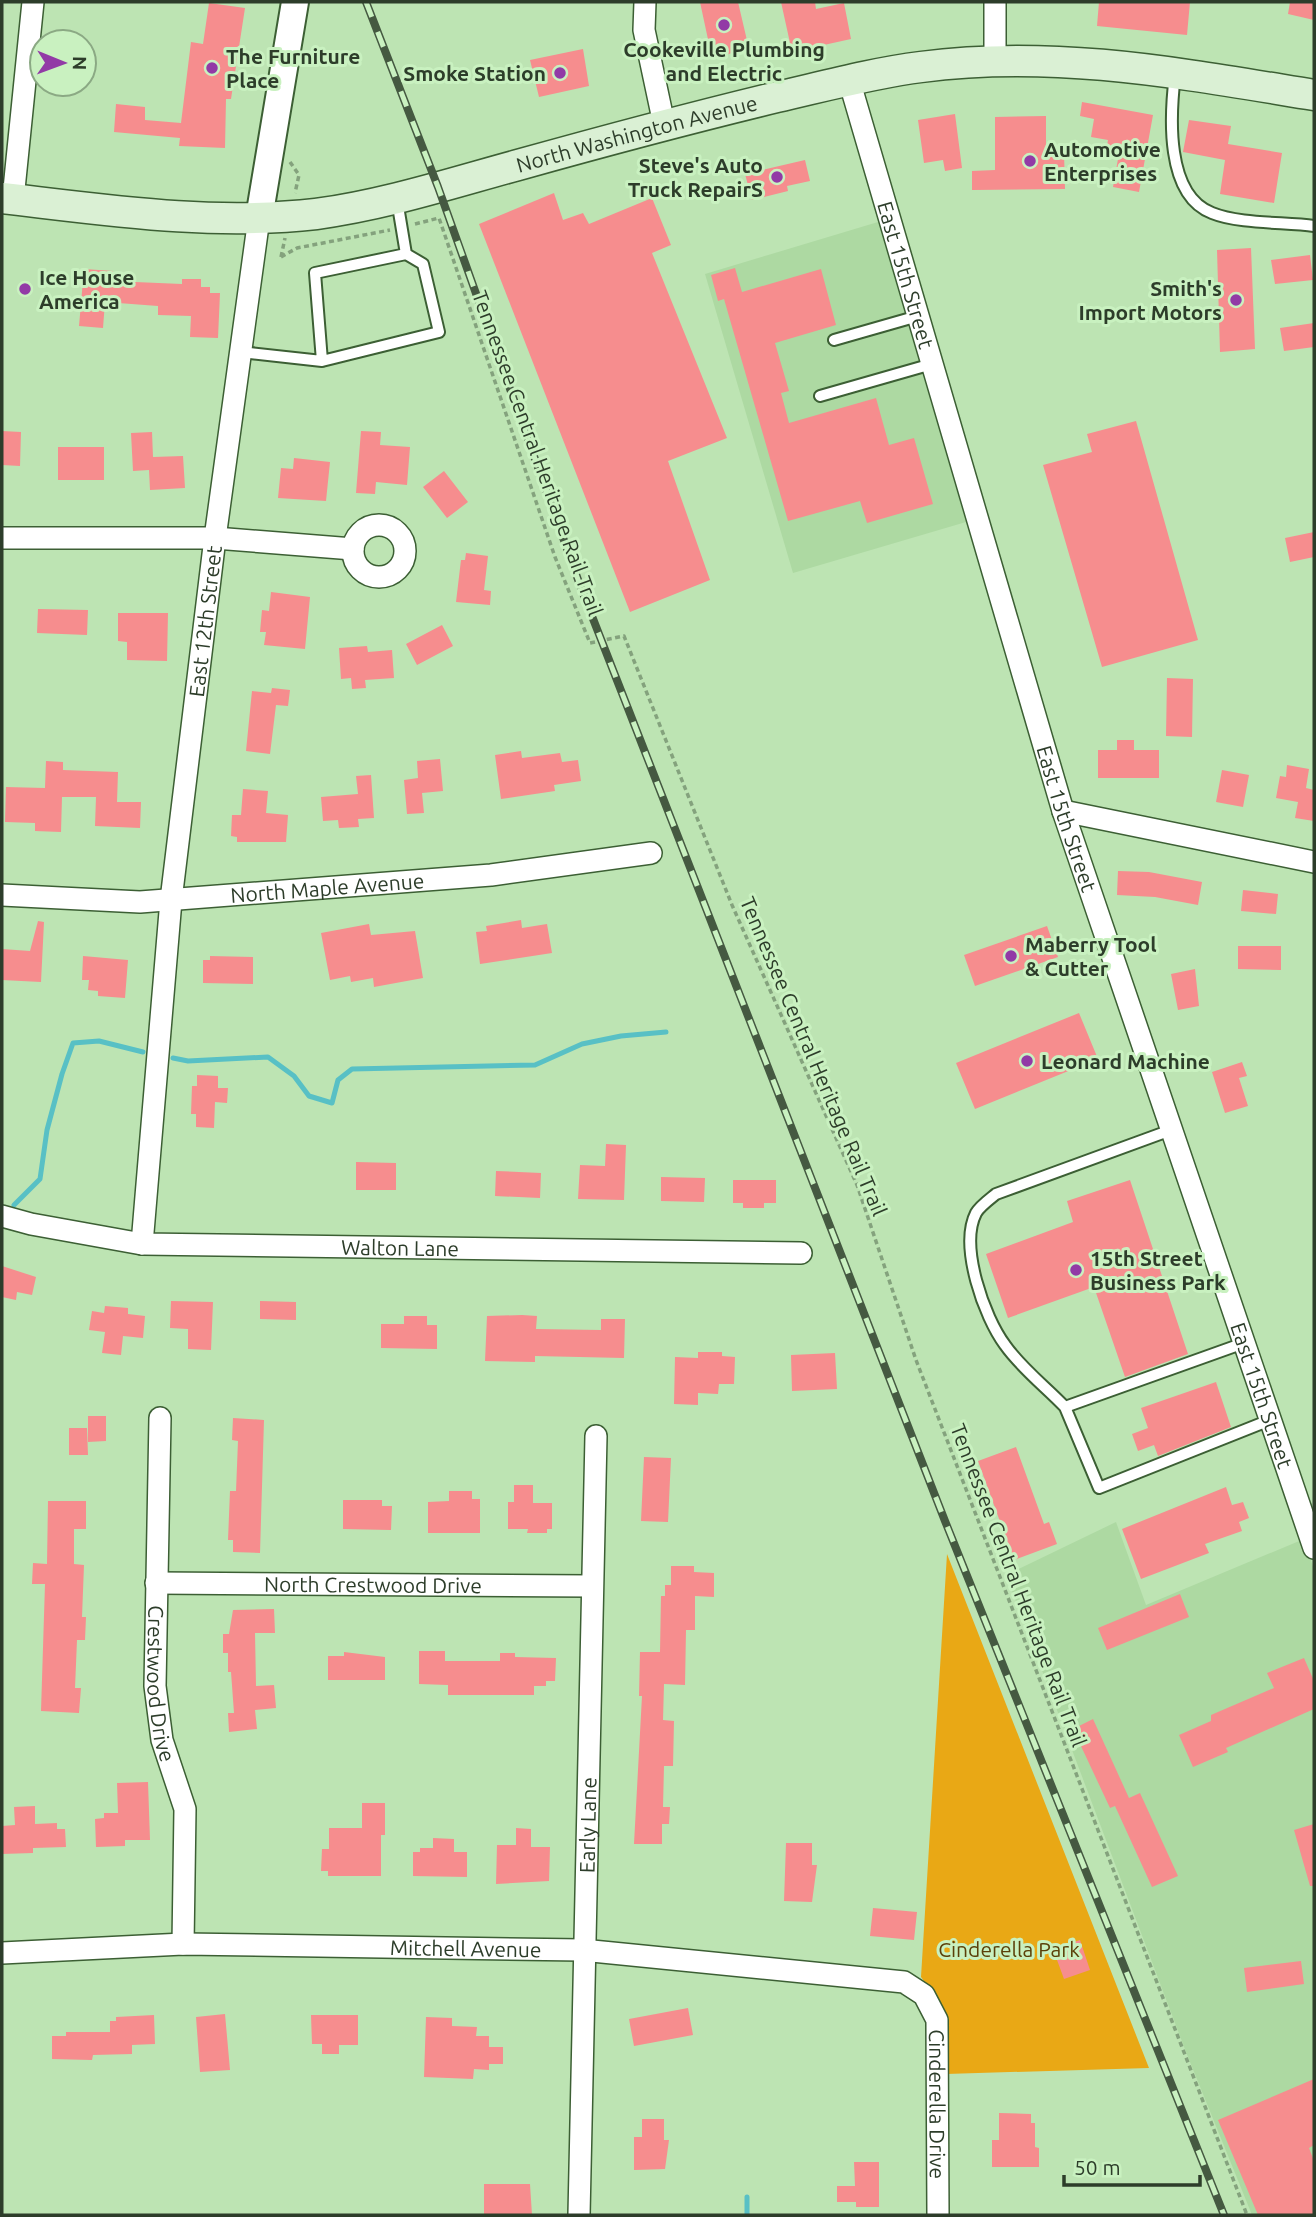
<svg xmlns="http://www.w3.org/2000/svg" width="1316" height="2217" font-family="Ubuntu,sans-serif">
	<style>
		.built { fill: #add9a2 }
		.green { fill: #e9a815 }
		.lines { fill: none; stroke-linecap: round; stroke-linejoin: round }
		.stream { stroke: #58c0c5; stroke-width: 5 }
		.building { fill: #f68d8e }
		.service-casing { stroke: #3c5f34; stroke-width: 14 }
		.minor-casing { stroke: #3c5f34; stroke-width: 24 }
		.tertiary-casing { stroke: #3c5f34; stroke-width: 30 }
		.secondary-casing { stroke: #3c5f34; stroke-width: 33 }
		.path { stroke: #84a27d; stroke-width: 3.5; stroke-dasharray: 5 3.5; stroke-linecap: butt }
		.service { stroke: #fff; stroke-width: 10 }
		.minor { stroke: #fff; stroke-width: 21 }
		.tertiary { stroke: #fff; stroke-width: 26 }
		.secondary { stroke: #daf0d4; stroke-width: 30 }
		.rail-casing { stroke: #455941; stroke-width: 8 }
		.rail { stroke: #c9f1c0; stroke-width: 5; stroke-dasharray: 16; stroke-linecap: butt }
		.poi-dot { fill: #923aa6; stroke: #c9f1c0; stroke-width: 2.5 }
		.labels { text-anchor: middle; dominant-baseline: central; stroke-width: 6; stroke-linejoin: round; paint-order: stroke }
		.poi-label { font-size: 21px; font-weight: bold; fill: #2d3d2a; stroke: #c9f1c0; text-anchor: start }
		.street-label { font-size: 21px; fill: #2d3d2a; stroke: #c9f1c0 }
		.park-label { font-size: 21px; fill: #5b4009; stroke: #c9f1c0 }
	</style>
	<rect width="100%" height="100%" fill="#bde4b3"/>
	<path class="built" d="M878,222L966,522L793,573L705,274Z
		M1116,1522L1146,1605L1304,1539L1314,1570V2215H1252L1186,2052L1006,1575Z"/>
	<path class="green" d="M947,1554L1149,2068L946,2074L937,1999L921,1977Z"/>
	<g class="lines">
		<path class="stream" d="M173,1058L188,1061L268,1057L294,1076L309,1096L332,1103L338,1080L352,1069L535,1065L582,1044L621,1036L666,1032
			M14,1205L40,1179L47,1130L62,1074L73,1043L99,1041L143,1052
			M747,2197V2215"/>
	</g>
	<path class="building" d="M700,2H738L749,49L712,58Z
		M781,2H815L816,9L844,3L851,39L792,52Z
		M1099,2H1190L1187,35L1097,26Z
		M1290,2H1314V20L1288,14Z
		M209,3L245,8L231,99H226L225,148L179,146L180,138L114,132L116,104L145,107V120L181,123L191,42L203,44Z
		M583,49L589,86L539,97L530,60Z
		M1082,102L1153,115L1139,192L1113,187L1118,159L1105,156L1108,140L1091,137L1094,119L1080,116Z
		M955,114L962,168L945,171L943,160L924,163L918,120Z
		M1046,116V152H1064L1065,189L972,190V171L995,170V117Z
		M1189,120L1231,126L1228,144L1282,153L1274,203L1220,194L1225,160L1183,152Z
		M805,160L810,181L787,186L788,191L752,200L745,174Z
		M554,193L563,220L583,213L589,224L652,198L671,245L652,253L727,438L668,461L710,580L630,612L479,224Z
		M1251,248L1255,349L1220,352L1217,250Z
		M1310,255L1313,280L1275,284L1271,260Z
		M735,268L742,292L821,269L836,325L775,343L789,391L781,393L789,423L876,398L889,445L914,438L933,504L867,523L860,501L788,521L724,299L718,301L711,275Z
		M84,269L113,271V278L135,280V282L182,284V279H201V287H210V293H220L218,338L190,337L191,316L158,315V306L105,302L103,328L79,326Z
		M1314,323V347L1284,351L1280,328Z
		M1136,421L1198,640L1102,667L1043,465L1092,452L1087,434Z
		M2,431L21,432L20,466L2,465Z
		M361,431L381,432L380,445L410,447L407,485L376,482L375,494L356,493Z
		M152,432L153,457L183,456L185,488L150,490L149,470L133,471L131,433Z
		M58,447H104V480H58Z
		M294,458L330,462L326,501L278,498L281,468L293,469Z
		M444,471L468,502L447,518L423,487Z
		M1314,532V557L1290,562L1285,538Z
		M466,553L488,556L484,590L491,591L490,605L456,602L461,560H465Z
		M271,592L310,597L305,649L264,645L266,632H260L262,610L269,611Z
		M38,609L88,610L87,635L37,633Z
		M118,613H168L167,661L127,660V642L118,641Z
		M442,625L453,646L417,665L406,644Z
		M367,646L368,652L392,650L394,678L365,680L366,688L352,689L351,678L341,679L339,648Z
		M1167,678L1193,679L1192,737L1166,736Z
		M272,688L290,690L288,706L276,705L270,754L246,751L252,691L271,693Z
		M1117,740H1134V750H1159V778H1098V750H1117Z
		M521,751L522,758L560,753L562,762L578,760L581,781L554,785L555,791L501,799L495,755Z
		M440,759L443,791L422,793L424,813L407,814L404,780L418,778L417,761Z
		M46,761L63,762V770L118,772L117,802H141L140,828L95,826L96,797H62L61,832L35,831V823L5,822L6,787L45,788Z
		M1287,765L1309,769L1306,788L1314,790V821L1295,818L1298,802L1276,798L1280,776L1286,777Z
		M1222,770L1249,775L1243,807L1216,802Z
		M371,775L374,818L358,819L359,827L339,828L338,820L323,821L321,797L358,794L356,776Z
		M243,789L268,791L266,813L288,815L286,842H237V837L231,836L232,815H241Z
		M1118,871L1149,872L1202,882L1198,905L1155,897L1117,895Z
		M1243,890L1278,894L1276,914L1241,911Z
		M521,920L522,928L547,924L552,953L480,964L476,932L487,931L486,926Z
		M38,921L44,922L41,982L2,980V949L30,951Z
		M369,924L371,935L415,931L423,978L374,987L373,978L351,982L350,976L330,980L321,933Z
		M1047,926L1058,957L975,986L964,955Z
		M1238,946H1281V970L1238,969Z
		M83,956L128,960L125,998L98,996V991L88,990L89,980H82Z
		M210,956L253,957V984L203,983V960H210Z
		M1195,969L1199,1006L1178,1010L1171,974Z
		M1079,1013L1098,1059L975,1109L956,1063Z
		M1242,1062L1247,1076L1239,1078L1248,1106L1225,1113L1212,1072Z
		M197,1075L218,1076V1088H228L227,1103L215,1102L214,1128L196,1127V1114H191L192,1086H197Z
		M606,1144L626,1145L624,1200L578,1199L580,1165L605,1166Z
		M356,1162L396,1163V1190H356Z
		M496,1171L541,1173L540,1198L495,1196Z
		M661,1177L705,1178L704,1202L661,1201Z
		M733,1180H776V1203H764V1208H743V1203H733Z
		M1130,1180L1188,1354L1125,1377L1094,1287L1008,1318L986,1254L1073,1222L1067,1201Z
		M2,1266L36,1277L32,1295L17,1292L16,1300L2,1297Z
		M171,1301L213,1302L211,1350L188,1349V1329L170,1328Z
		M260,1301L296,1302V1320L260,1319Z
		M105,1306L128,1308V1314L145,1316L143,1338L123,1336L121,1355L102,1353L105,1332L89,1330L92,1311L104,1313Z
		M522,1315L537,1316L536,1329L601,1330V1319H625L624,1358L535,1356V1362L485,1361L487,1316Z
		M404,1316H427V1325H437V1349L381,1348V1324H404Z
		M698,1352H722V1356L735,1357L734,1384H719L718,1394L698,1393V1405L674,1404L675,1357L698,1358Z
		M835,1353L837,1389L792,1391L791,1355Z
		M1216,1382L1231,1427L1158,1456L1154,1445L1138,1451L1132,1434L1148,1428L1141,1408Z
		M88,1416H106V1441L88,1442Z
		M233,1418L264,1420L260,1553L233,1552V1540H228L230,1491H236L238,1441L232,1440Z
		M69,1428H87L88,1455H69Z
		M1016,1447L1044,1524L1049,1522L1057,1544L1014,1560L978,1461Z
		M644,1457L671,1458L668,1522L641,1521Z
		M514,1485H533V1503H552V1529H547V1533H527L528,1529H508V1502H514Z
		M1226,1487L1232,1505L1243,1502L1249,1518L1239,1522L1242,1531L1205,1544L1209,1553L1141,1579L1122,1529Z
		M449,1491H472V1499H480V1533H428V1502L449,1501Z
		M343,1500H382V1506H392L391,1530L343,1529Z
		M48,1501H86V1529H74V1564L84,1565L82,1617H86L85,1640H77L75,1688H81L79,1713L41,1711L45,1584H32L33,1563L47,1564Z
		M671,1566H694V1572L714,1573V1597L695,1596V1630H686L685,1685L664,1684L663,1720L674,1721L673,1766H664L663,1807H670L669,1824H662V1844H634L642,1696H639L640,1652H660L661,1596H665V1585H671Z
		M1180,1594L1189,1617L1107,1650L1098,1628Z
		M274,1609L275,1633H255L256,1686L274,1685L276,1708L255,1710L257,1729L229,1732L228,1713H234L231,1672H228V1653H223V1634H229L233,1610Z
		M419,1651H445V1661H500V1653H515V1657L556,1658L555,1681H546V1686H534V1695H448V1685L419,1684Z
		M344,1652L385,1657V1680H328V1656H344Z
		M1304,1658L1314,1681V1709L1226,1748L1228,1752L1193,1767L1179,1735L1211,1721V1715L1274,1688L1267,1673Z
		M1093,1719L1129,1798L1140,1793L1178,1876L1152,1887L1115,1806L1110,1808L1073,1729Z
		M148,1782L150,1840H125V1846L96,1847L95,1819L104,1818V1813H118L117,1783Z
		M362,1803H385V1835H381V1876H328V1871H321L322,1849H329V1828H362Z
		M35,1806V1824L57,1823V1829H65L66,1847L33,1848V1853L2,1854V1826L15,1825L14,1807Z
		M1314,1824V1886H1310L1294,1830Z
		M516,1828L531,1829V1847H550L549,1881L496,1884L497,1845H516Z
		M433,1838L454,1839V1852H467V1877L413,1876V1852H420V1848H433Z
		M786,1843H812V1865H817L812,1902L784,1901Z
		M873,1908L917,1912L914,1940L870,1936Z
		M1080,1940L1090,1970L1064,1979L1053,1949Z
		M1301,1961L1304,1984L1247,1992L1244,1968Z
		M688,2008L693,2035L634,2046L629,2019Z
		M225,2014L230,2070L200,2072L196,2017Z
		M154,2015L155,2044L132,2045V2054L93,2055L92,2060L52,2059V2036H66V2032H110V2021H116V2017Z
		M311,2015H358V2045H339V2054H322V2044H312Z
		M426,2017L452,2018V2026L477,2027L476,2036H489V2047H503V2064H489V2070L474,2069L473,2079L424,2077Z
		M1314,2079V2145L1309,2148L1314,2161V2215H1258L1218,2120Z
		M999,2113L1031,2114V2123H1035V2147L1039,2148V2167H992V2140H999Z
		M642,2119H664V2140H669L665,2169L634,2170V2137H642Z
		M854,2162H879V2207H856V2202H837V2186H855Z
		M484,2184H530L532,2215H484Z"/>
	<g class="lines">
		<g class="service-casing">
			<path id="service" d="M1175,75C1170,115 1165,195 1212,213C1239,224 1284,222 1314,226
				M834,340L918,316
				M241,352L322,361L315,273L406,254L397,200
				M322,361L439,332L423,264L406,254
				M820,396L932,364
				M1244,1343L1065,1407L1099,1488L1270,1420
				M1065,1407C1046,1387 1021,1368 1005,1345C984,1317 959,1246 976,1213C980,1206 990,1199 996,1194L1171,1130"/>
		</g>
		<g class="minor-casing">
			<g id="minor">
				<path d="M645,2L644,30L664,124"/>
				<path d="M995,60V2"/>
				<path id="s1" d="M849,80L1063,811L1314,1548"/>
				<path d="M13,199L33,2"/>
				<circle cx="379" cy="551" r="26"/>
				<path d="M2,538H215L353,549"/>
				<path d="M1063,811L1314,862"/>
				<path id="s2" d="M2,895L140,902L491,875L651,853"/>
				<path id="s3" d="M2,1216L31,1224L142,1244L801,1253"/>
				<path id="s4" d="M142,1244L171,900L215,538L259,218"/>
				<path id="s5" d="M160,1418L155,1686L162,1740L185,1809L183,1944"/>
				<path id="s6" d="M156,1583L591,1586"/>
				<path id="s7" d="M2,1953L183,1944L582,1950L904,1982L924,1995L937,2020L938,2215"/>
				<path id="s8" d="M579,2215L596,1436"/>
			</g>
		</g>
		<g class="tertiary-casing">
			<path id="tertiary" d="M259,218L295,2"/>
		</g>
		<g class="secondary-casing">
			<g id="secondary">
				<path id="s9" d="M2,198C106,210 211,226 316,214C384,205 452,183 518,165C604,141 690,118 777,97C825,86 873,73 921,67C1054,49 1184,74 1314,95"/>
			</g>
		</g>
		<path class="path" d="M290,162L299,175L295,193
			M415,224L439,218L555,557L590,643L624,636L732,905L857,1185L916,1360L1247,2215
			M281,257L297,248L390,230
			M281,257L285,238"/>
		<use href="#service" class="service"/>
		<use href="#minor" class="minor"/>
		<use href="#tertiary" class="tertiary"/>
		<use href="#secondary" class="secondary"/>
		<g class="rail-casing">
			<path id="rail" d="M366,2L438,187L581,588L945,1521L1224,2215"/>
		</g>
		<use href="#rail" class="rail"/>
	</g>
	<g class="poi-dot">
		<circle cx="724" cy="25" r="7"/>
		<circle cx="212" cy="68" r="7"/>
		<circle cx="560" cy="73" r="7"/>
		<circle cx="1030" cy="161" r="7"/>
		<circle cx="777" cy="177" r="7"/>
		<circle cx="25" cy="289" r="7"/>
		<circle cx="1236" cy="300" r="7"/>
		<circle cx="1011" cy="956" r="7"/>
		<circle cx="1027" cy="1061" r="7"/>
		<circle cx="1076" cy="1270" r="7"/>
	</g>
	<g class="labels">
		<g class="poi-label">
			<text x="724" y="49" text-anchor="middle">Cookeville Plumbing<tspan x="724" dy="24">and Electric</tspan></text>
			<text x="226" y="56">The Furniture<tspan x="226" dy="24">Place</tspan></text>
			<text x="546" y="73" text-anchor="end">Smoke Station</text>
			<text x="1044" y="149">Automotive<tspan x="1044" dy="24">Enterprises</tspan></text>
			<text x="763" y="165" text-anchor="end">Steve's Auto<tspan x="763" dy="24">Truck RepairS</tspan></text>
			<text x="39" y="277">Ice House<tspan x="39" dy="24">America</tspan></text>
			<text x="1222" y="288" text-anchor="end">Smith's<tspan x="1222" dy="24">Import Motors</tspan></text>
			<text x="1025" y="944">Maberry Tool<tspan x="1025" dy="24">&amp; Cutter</tspan></text>
			<text x="1041" y="1061">Leonard Machine</text>
			<text x="1090" y="1258">15th Street<tspan x="1090" dy="24">Business Park</tspan></text>
		</g>
		<g class="street-label">
			<text stroke="none"><textPath href="#s9" startOffset="646">North Washington Avenue</textPath></text>
			<text stroke="none"><textPath href="#s1" startOffset="203">East 15th Street</textPath></text>
			<text transform="translate(538 453) rotate(70)">Tennessee Central Heritage Rail Trail</text>
			<text stroke="none"><textPath href="#s4" startOffset="626">East 12th Street</textPath></text>
			<text stroke="none"><textPath href="#s1" startOffset="770">East 15th Street</textPath></text>
			<text stroke="none"><textPath href="#s2" startOffset="326">North Maple Avenue</textPath></text>
			<text transform="translate(814 1056) rotate(67)">Tennessee Central Heritage Rail Trail</text>
			<text stroke="none"><textPath href="#s3" startOffset="401">Walton Lane</textPath></text>
			<text stroke="none"><textPath href="#s1" startOffset="1379">East 15th Street</textPath></text>
			<text stroke="none"><textPath href="#s6" startOffset="217">North Crestwood Drive</textPath></text>
			<text transform="translate(1019 1585) rotate(69)">Tennessee Central Heritage Rail Trail</text>
			<text stroke="none"><textPath href="#s5" startOffset="266">Crestwood Drive</textPath></text>
			<text stroke="none"><textPath href="#s8" startOffset="390">Early Lane</textPath></text>
			<text stroke="none"><textPath href="#s7" startOffset="464">Mitchell Avenue</textPath></text>
			<text stroke="none"><textPath href="#s7" startOffset="1040">Cinderella Drive</textPath></text>
		</g>
		<g class="park-label">
			<text x="1009" y="1949">Cinderella Park</text>
		</g>
	</g>
	<rect width="1316" height="2217" fill="none" stroke="#2d3d2a" stroke-width="7"/>
	<g transform="translate(63 63) rotate(91)"><circle r="33" fill="#c9f1c0" stroke="#8ba984" stroke-width="2"/>
	<path d="M0-5L12 26L0 18L-12 26Z" fill="#923aa6"/>
	<text y="-10" font-size="19" font-weight="bold" text-anchor="middle" fill="#2d3d2a">N</text>
	</g>
	<path d="M1064 2175v10h136v-10" fill="none" stroke="#2d3d2a" stroke-width="3.5"/>
	<text x="1074" y="2175" font-size="21" fill="#2d3d2a" stroke="#c9f1c0" stroke-width="5" paint-order="stroke">50 m</text>
</svg>
